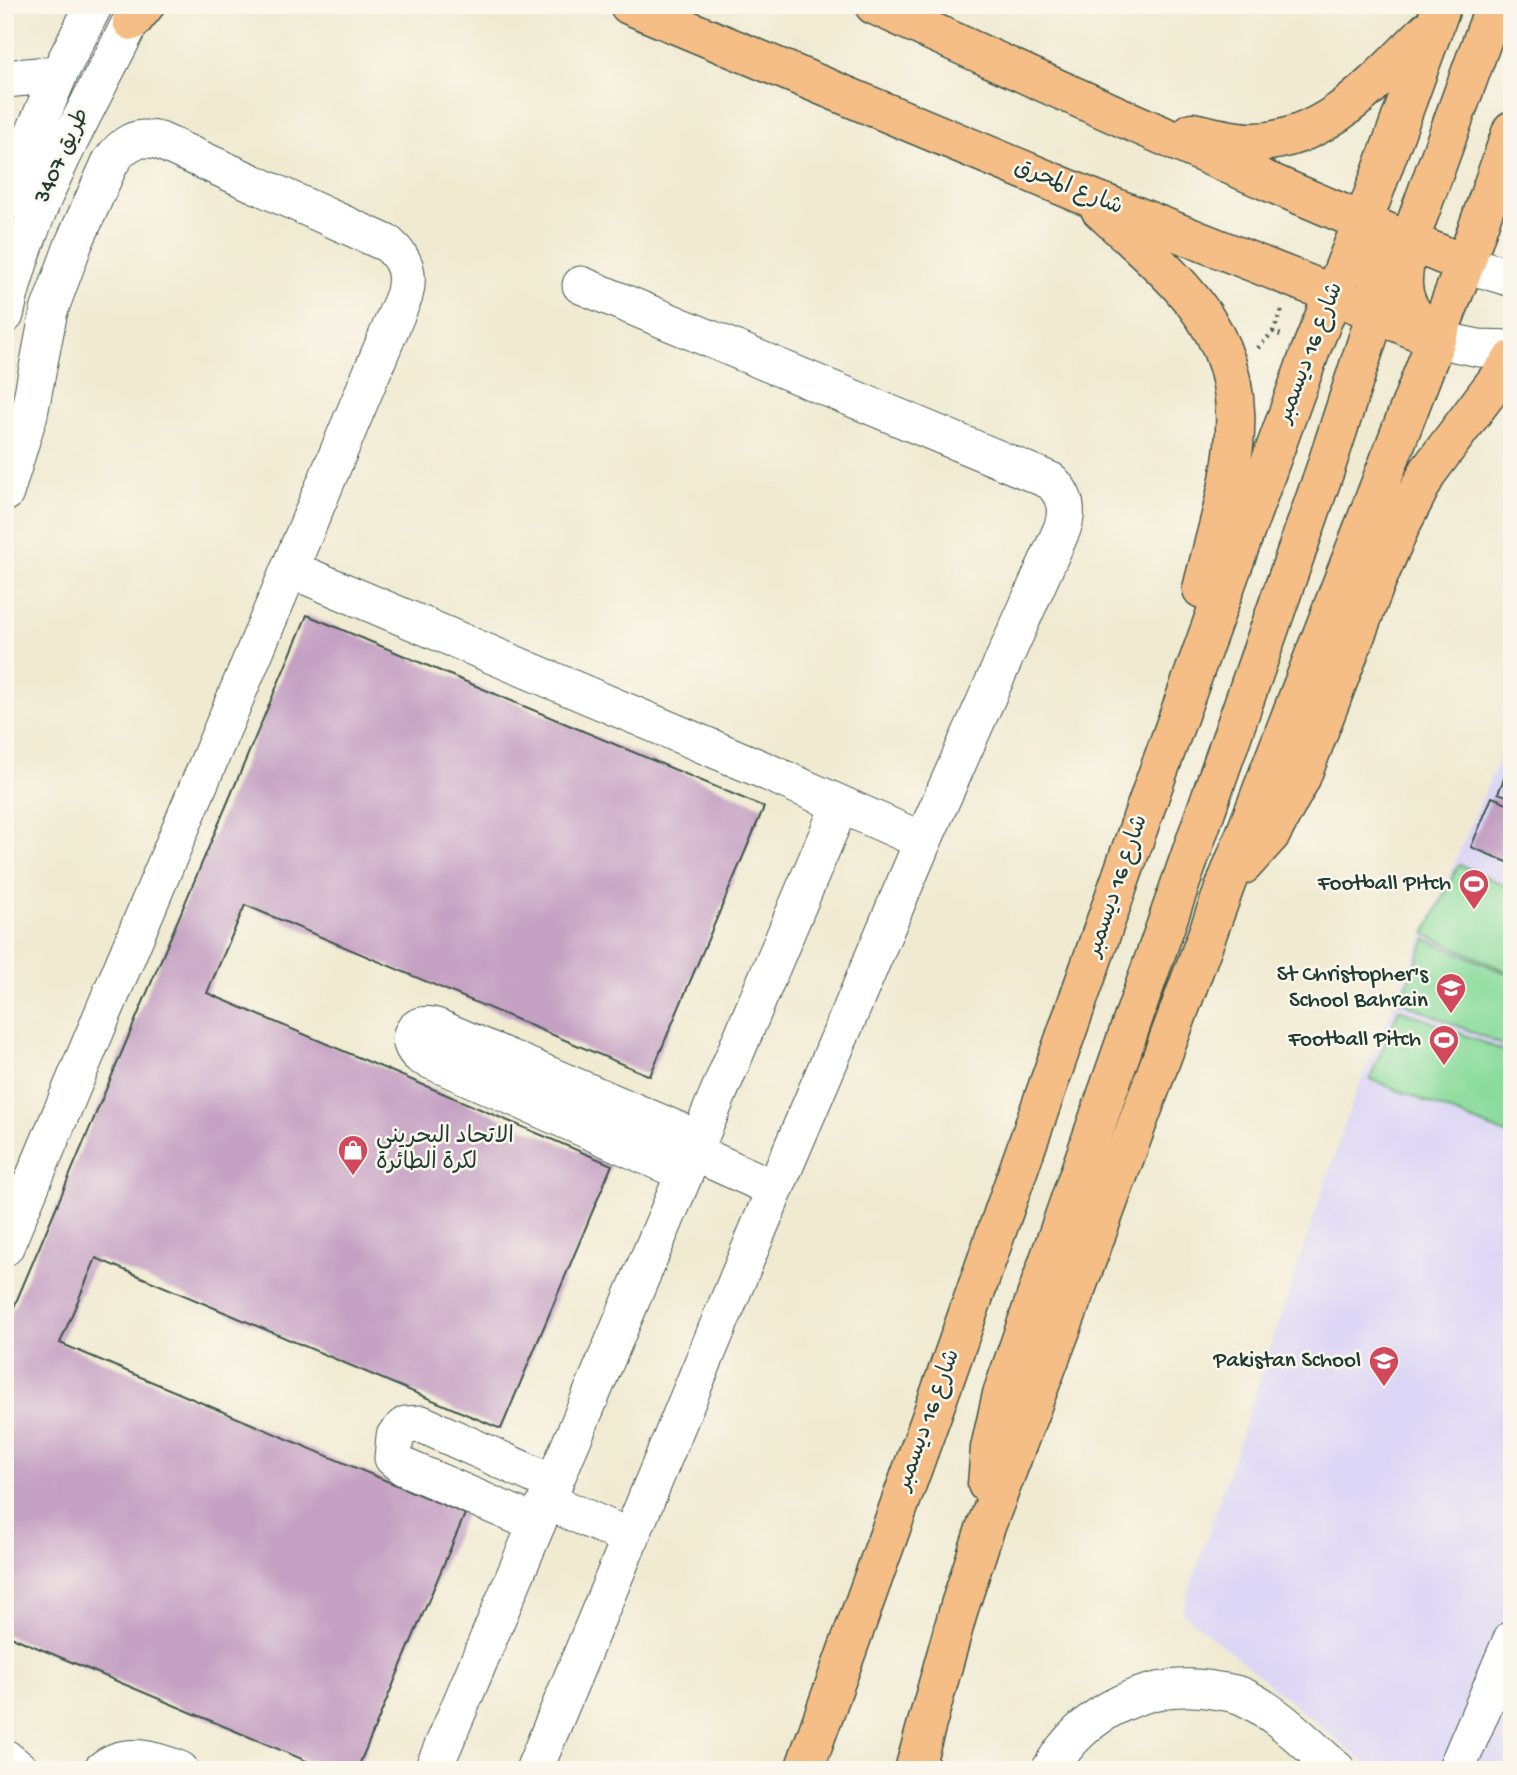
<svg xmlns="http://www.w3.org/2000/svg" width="1517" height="1775" font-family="'Gochi Hand','Playpen Sans Arabic',sans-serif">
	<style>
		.built { fill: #dcd6f6 }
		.green { fill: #8adc9c; stroke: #548c68; stroke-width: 2 }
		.building { fill: #c4a0c3 }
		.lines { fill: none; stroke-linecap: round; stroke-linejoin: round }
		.minor-casing { stroke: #3e574c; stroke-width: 39 }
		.major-casing { stroke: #3e574c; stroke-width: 41 }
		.path { stroke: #3e574c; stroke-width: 4.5; stroke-dasharray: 2 5; stroke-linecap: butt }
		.minor { stroke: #fff; stroke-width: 37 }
		.major { stroke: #f6be87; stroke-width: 38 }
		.labels { text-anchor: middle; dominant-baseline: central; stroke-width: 5; stroke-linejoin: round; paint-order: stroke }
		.street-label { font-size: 23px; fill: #1f3d34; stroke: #fbf7ec }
		.poi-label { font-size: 23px; fill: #1f3d34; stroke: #fbf7ec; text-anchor: end }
	</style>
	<rect width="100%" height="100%" fill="#fbf7ec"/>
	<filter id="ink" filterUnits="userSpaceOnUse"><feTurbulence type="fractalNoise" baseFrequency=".0143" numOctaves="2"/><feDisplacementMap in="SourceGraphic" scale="14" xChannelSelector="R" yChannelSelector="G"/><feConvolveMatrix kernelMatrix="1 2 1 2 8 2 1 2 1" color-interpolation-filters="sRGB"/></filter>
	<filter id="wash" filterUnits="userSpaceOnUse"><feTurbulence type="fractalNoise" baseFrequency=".00686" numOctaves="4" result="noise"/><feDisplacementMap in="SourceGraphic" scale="28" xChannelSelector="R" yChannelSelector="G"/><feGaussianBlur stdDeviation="1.57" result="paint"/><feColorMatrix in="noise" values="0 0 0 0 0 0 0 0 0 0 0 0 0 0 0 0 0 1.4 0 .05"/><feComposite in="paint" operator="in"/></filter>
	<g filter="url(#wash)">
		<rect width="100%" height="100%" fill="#f0ead1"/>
		<path class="built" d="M1512,729V1770H1373L1182,1612L1354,1097Z"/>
		<path class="green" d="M1459,864L1512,889V974L1425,934Z
			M1426,939L1512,976V1049L1400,1001Z
			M1399,1009L1512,1054V1119L1506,1134L1370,1079Z"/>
		<g id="blocks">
			<path class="building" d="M307,615L764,807L650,1076L245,905L207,993L612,1165L501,1429L96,1258L60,1343L465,1514L357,1770H328L5,1634V1328Z
				M1512,760V798L1498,793Z
				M1492,797L1512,805V864L1471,847Z"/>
		</g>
	</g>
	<g filter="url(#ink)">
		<use href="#blocks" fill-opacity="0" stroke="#3e574c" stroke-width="2"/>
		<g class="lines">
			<g class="minor-casing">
				<path id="minor" d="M5,79L59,74
					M5,202L59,74L94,5
					M1465,264L1512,278
					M5,315C29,202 89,108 139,5
					M1435,339L1479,348L1512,349
					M5,493L29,414L49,311L74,243L110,163C123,143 136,135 160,141L388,244C405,259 410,273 404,296L5,1247
					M290,569L761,769L923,841
					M693,1152L775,1189
					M685,1173L421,1056C402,1041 413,1019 436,1027L698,1139
					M547,1501L631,1538
					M537,1524L404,1467L393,1458L395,1436L406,1425L422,1424L554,1484
					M5,1758L20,1770
					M102,1770C125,1750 155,1760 180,1770
					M433,1770L840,805
					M534,1770L775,1189L923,841L1062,529C1069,510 1065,495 1051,481L581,285
					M1050,1770C1082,1711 1153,1677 1218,1691C1227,1692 1236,1693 1244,1697C1279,1714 1308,1745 1337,1770
					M1456,1770L1512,1639"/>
			</g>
			<g class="major-casing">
				<path id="major" d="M629,5L1086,196L1333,294L1435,339
					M874,5C1069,95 1265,183 1465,264
					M132,21L145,5
					M1192,132C1213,136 1235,143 1256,142C1329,140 1379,77 1428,30
					M1100,209C1127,235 1156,259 1181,287C1270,384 1229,478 1202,589
					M1417,319C1396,294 1403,271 1409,242L1495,5
					M1243,865L1271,834L1301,778L1377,580L1401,525L1428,472L1512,360
					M987,1484L990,1448L1002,1394L1325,470L1376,313C1384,283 1370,252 1361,223
					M804,1770L947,1373L1155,781L1312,347L1372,198L1442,5
					M914,1770L960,1605L985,1529L1061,1330L1227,881L1465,264L1512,130"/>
			</g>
			<path class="path" d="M1273,332L1282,310
				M1258,348L1273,332L1281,335"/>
			<use href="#minor" class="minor"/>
			<use href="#major" class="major"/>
		</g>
	</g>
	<defs>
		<g id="stadium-pin" transform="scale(1.575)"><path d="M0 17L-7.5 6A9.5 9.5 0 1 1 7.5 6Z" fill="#d1495b" stroke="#fbf7ec"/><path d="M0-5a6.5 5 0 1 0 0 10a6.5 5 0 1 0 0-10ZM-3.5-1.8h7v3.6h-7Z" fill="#fff"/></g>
		<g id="school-pin" transform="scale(1.575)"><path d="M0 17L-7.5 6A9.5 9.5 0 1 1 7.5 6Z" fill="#d1495b" stroke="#fbf7ec"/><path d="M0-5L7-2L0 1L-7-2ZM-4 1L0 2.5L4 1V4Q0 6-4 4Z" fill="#fff"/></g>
		<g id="shop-pin" transform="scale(1.575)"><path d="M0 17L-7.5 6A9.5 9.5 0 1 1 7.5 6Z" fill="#d1495b" stroke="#fbf7ec"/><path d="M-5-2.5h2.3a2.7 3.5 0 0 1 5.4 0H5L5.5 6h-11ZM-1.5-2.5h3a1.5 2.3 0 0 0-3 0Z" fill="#fff"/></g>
	</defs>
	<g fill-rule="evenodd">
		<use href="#stadium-pin" x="1474" y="884"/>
		<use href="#school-pin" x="1451" y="988"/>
		<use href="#stadium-pin" x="1444" y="1040"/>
		<use href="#shop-pin" x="353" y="1150"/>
		<use href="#school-pin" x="1384" y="1361"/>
	</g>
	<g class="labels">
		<g class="street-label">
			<text transform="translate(63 156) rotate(-65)">طريق 3407</text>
			<text transform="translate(1068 188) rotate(22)">شارع المحرق</text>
			<text transform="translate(1311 353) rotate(-69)">شارع 16 ديسمبر</text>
			<text transform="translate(1118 886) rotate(-71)">شارع 16 ديسمبر</text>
			<text transform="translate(929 1420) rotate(-70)">شارع 16 ديسمبر</text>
		</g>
		<g class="poi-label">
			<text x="1451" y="884">Football PItch</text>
			<text x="1428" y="975">St Christopher's<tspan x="1428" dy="26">School Bahrain</tspan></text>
			<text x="1421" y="1040">Football Pitch</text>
			<text x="376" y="1137" text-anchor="start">الاتحاد البحريني<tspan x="376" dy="26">لكرة الطائرة</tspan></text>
			<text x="1361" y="1361">Pakistan School</text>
		</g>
	</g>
	<rect width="1517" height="1775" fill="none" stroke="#fbf7ec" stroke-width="28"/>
</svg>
